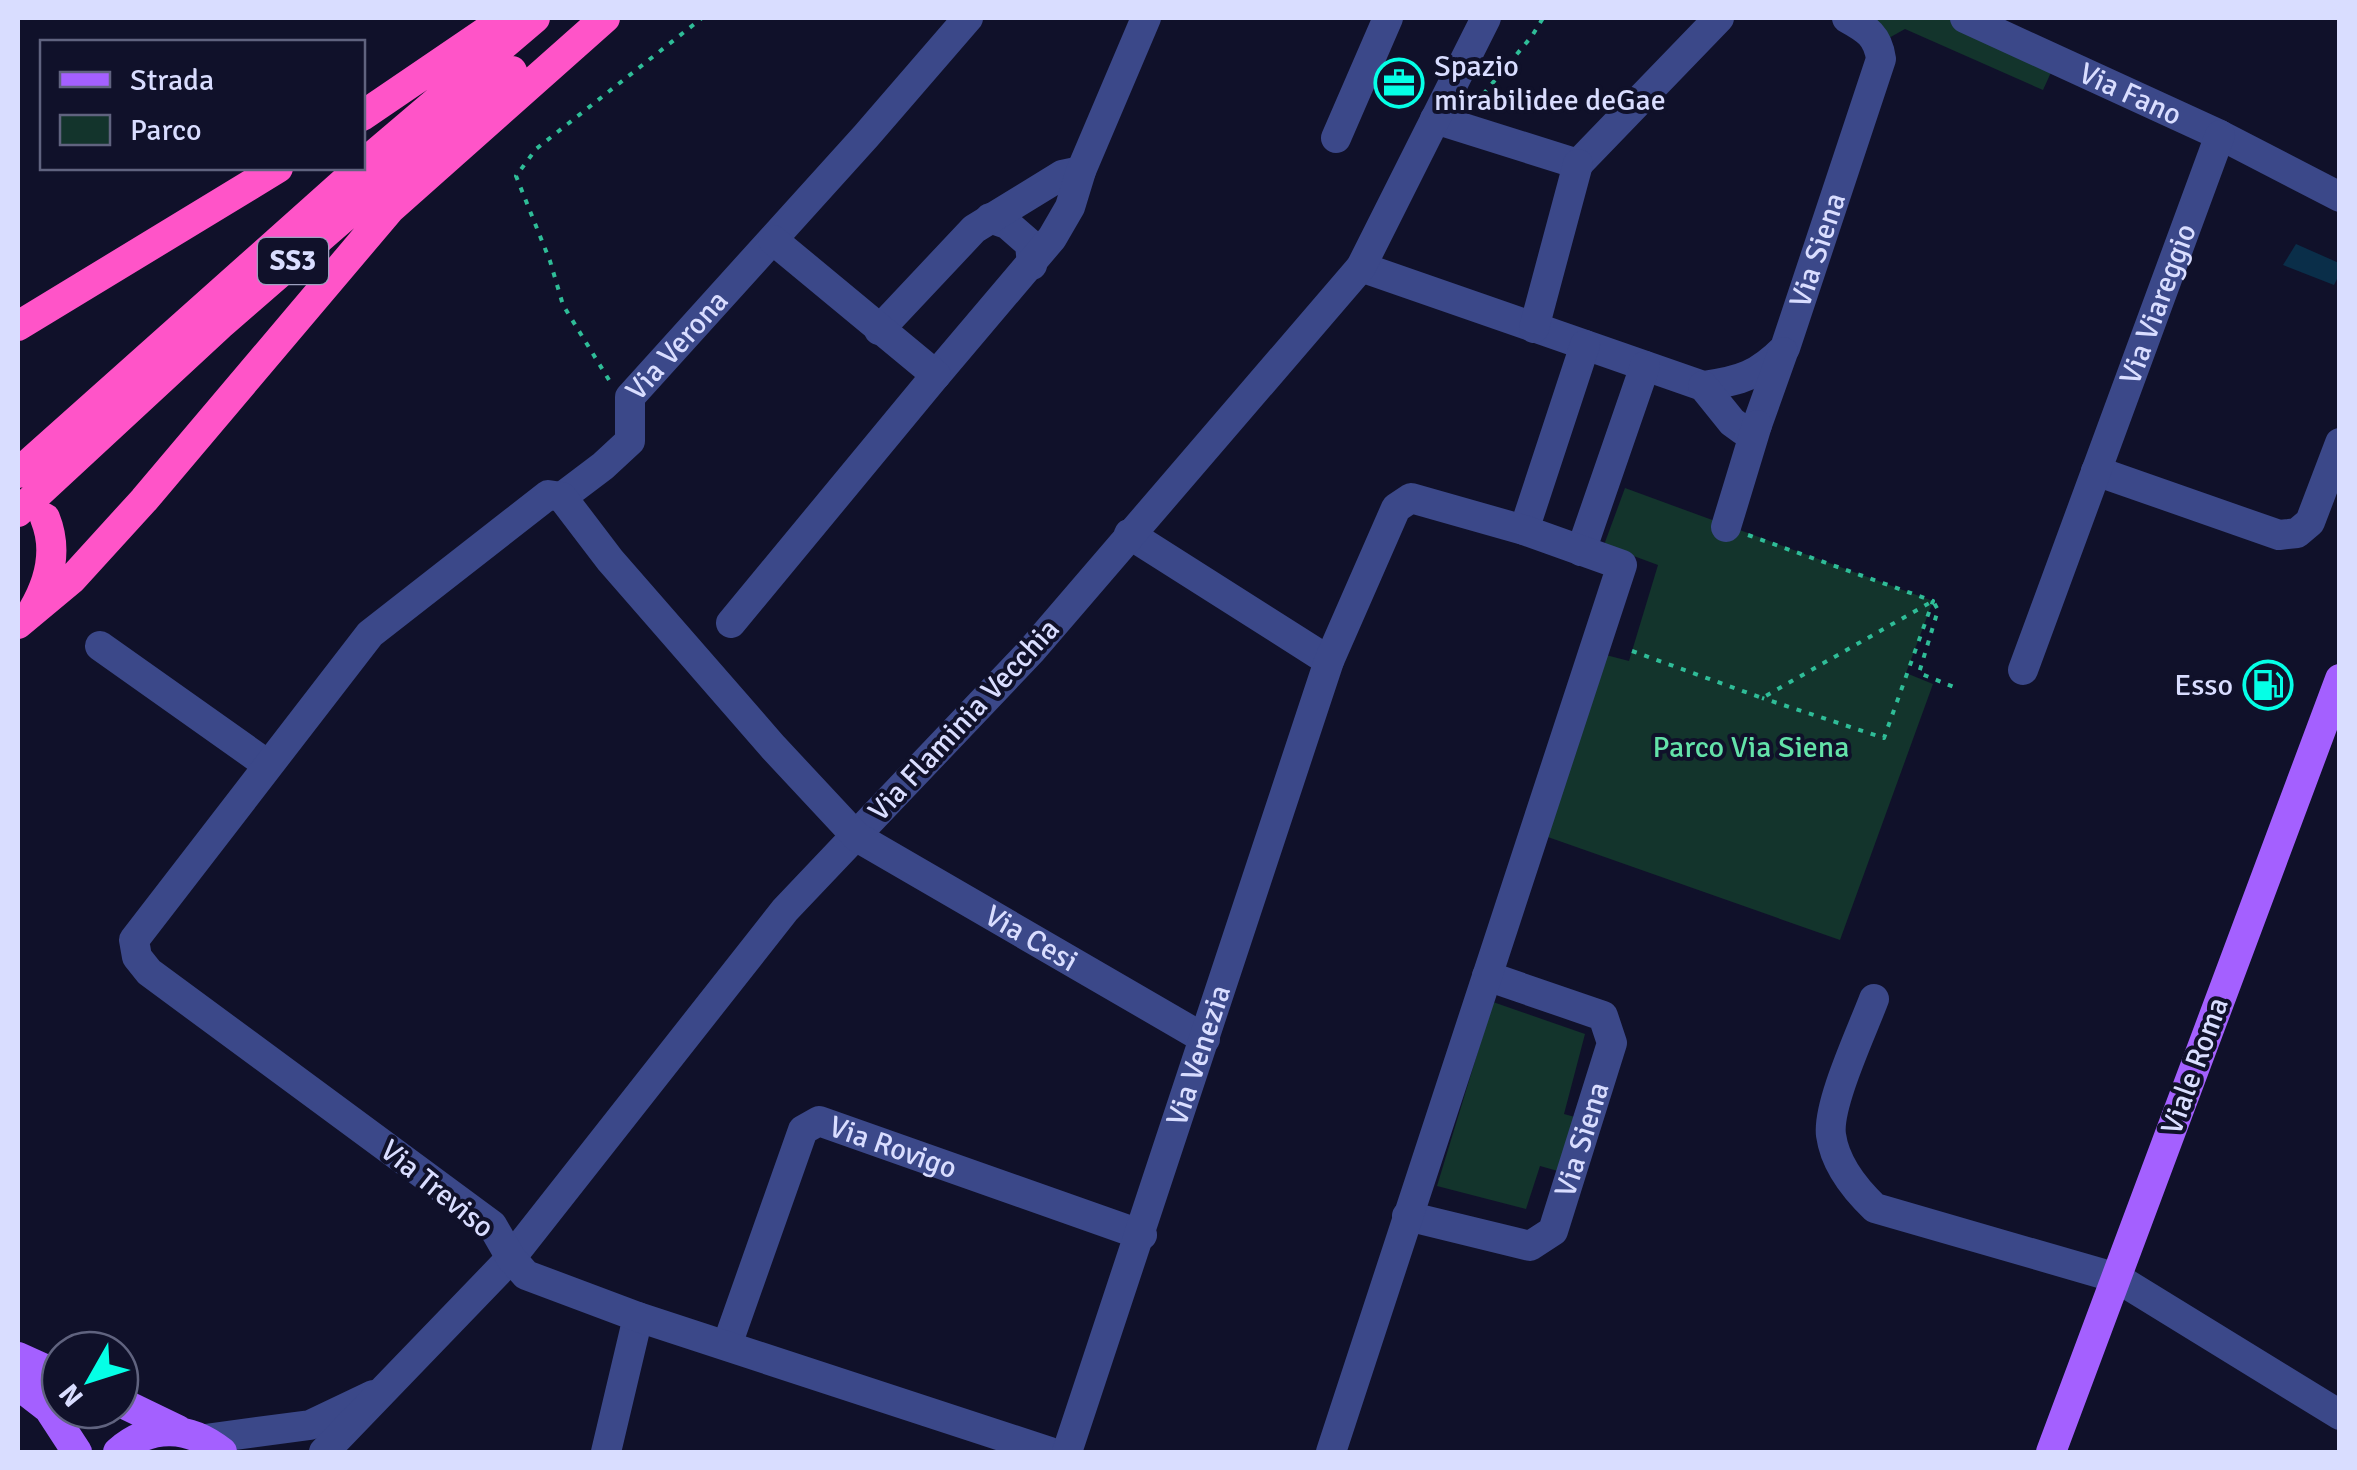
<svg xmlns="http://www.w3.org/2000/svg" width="2357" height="1470" font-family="Signika,sans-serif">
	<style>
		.green { fill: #13342c }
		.water { fill: #0a2e49 }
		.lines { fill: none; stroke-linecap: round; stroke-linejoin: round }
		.path { stroke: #2fbd98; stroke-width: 4; stroke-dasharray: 5 8; stroke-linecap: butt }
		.minor { stroke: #3b4889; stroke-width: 30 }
		.major { stroke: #a460ff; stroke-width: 30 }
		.highway { stroke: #ff54c8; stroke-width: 30 }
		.labels { text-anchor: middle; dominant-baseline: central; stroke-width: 8; stroke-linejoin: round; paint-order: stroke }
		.shield { fill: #10112a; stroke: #9da0bf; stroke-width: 2.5 }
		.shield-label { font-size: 28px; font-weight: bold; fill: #d9ddff }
		.poi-label { font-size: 30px; fill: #d9ddff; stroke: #10112a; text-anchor: start }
		.street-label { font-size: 30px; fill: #d9ddff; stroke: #10112a }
		.park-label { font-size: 30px; fill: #63e2a9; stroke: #10112a }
	</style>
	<rect width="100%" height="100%" fill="#10112a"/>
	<path class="green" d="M1851,18H1954L2053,68L2043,90L1905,29L1887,39Z
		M1625,488L1933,601L1906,673L1933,684L1840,940L1545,836L1602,654L1629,661L1658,565L1604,545Z
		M1493,1002L1585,1034L1564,1114L1582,1119L1565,1173L1540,1166L1526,1209L1437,1186Z"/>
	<path class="water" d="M2296,244L2339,263V275L2334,285L2283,265Z"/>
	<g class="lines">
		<path class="path" d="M1475,104L1532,36L1543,18
			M609,380L563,305L550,261L516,176L536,149L702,18
			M1748,535L1933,601L1884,738L1762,698
			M1632,651L1762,698L1933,601L1938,610L1919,673L1954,687"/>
		<g class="minor">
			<path id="s1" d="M1965,18L2220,135L2340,197"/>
			<path d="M1435,119L1578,164L1719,18"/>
			<path d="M1336,138L1388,18"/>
			<path d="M990,218L1007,224L1030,244L1032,265"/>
			<path id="s2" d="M1361,267L1703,386C1741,381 1758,375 1785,348L1881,59C1878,36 1867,29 1847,18"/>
			<path d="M1534,328L1578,164"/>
			<path d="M879,330L974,229L1062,175L1081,171"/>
			<path d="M936,375L1052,238L1070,207L1081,171L1146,18"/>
			<path d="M1703,386L1732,422L1743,430L1757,425L1783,352"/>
			<path d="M2096,471L2279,535L2297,533L2310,522L2340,443"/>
			<path id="s3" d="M562,497L603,466L630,441V397L866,136L968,18"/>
			<path d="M1726,527L1757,425"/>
			<path d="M1524,530L1585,345"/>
			<path d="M1129,534L1329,661"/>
			<path d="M1581,551L1645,366"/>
			<path d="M731,623L936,375L773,240"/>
			<path d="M100,646L268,765"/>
			<path id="s4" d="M2023,670L2220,135"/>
			<path d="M1874,999C1862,1031 1827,1105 1831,1135C1835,1164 1855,1189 1875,1208L2117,1278L2340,1415"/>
			<path id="s5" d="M1407,1216L1530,1246L1553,1231L1612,1043L1603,1016L1487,976"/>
			<path id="s6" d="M727,1345L803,1130L819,1121L1142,1235"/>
			<path d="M205,1439L310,1425L373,1395"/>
			<path d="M324,1452L511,1258L785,910L1031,651L1361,267L1486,18"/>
			<path d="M606,1452L638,1317"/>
			<path id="s7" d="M1050,1452L638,1317L526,1275L511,1258L492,1225L149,972L137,957L134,940L370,634L548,495L562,497L610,560L773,747L857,837L1205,1039"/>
			<path id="s8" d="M1067,1452L1329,661L1396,508L1411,498L1524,530L1622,565L1331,1452"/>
		</g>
		<path class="major" d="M18,1357L60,1376
			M18,1385L49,1409L77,1452
			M120,1402L178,1430
			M118,1452C151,1423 190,1426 222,1452
			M2051,1452L2340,679"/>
		<path class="highway" d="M362,116L506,18
			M362,165L535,18
			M18,326L278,168
			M18,473L360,168
			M18,512L220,325L512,71
			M33,610C50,581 58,550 45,518
			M18,624L72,579L144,500L390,209L605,18"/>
	</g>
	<defs>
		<g id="office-ring" transform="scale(2.5)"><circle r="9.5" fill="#10112a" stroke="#05ffe6" stroke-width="1.5"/><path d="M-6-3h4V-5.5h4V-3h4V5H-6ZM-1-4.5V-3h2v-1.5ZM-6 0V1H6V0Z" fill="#05ffe6"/></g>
		<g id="fuel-ring" transform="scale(2.5)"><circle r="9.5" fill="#10112a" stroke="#05ffe6" stroke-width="1.5"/><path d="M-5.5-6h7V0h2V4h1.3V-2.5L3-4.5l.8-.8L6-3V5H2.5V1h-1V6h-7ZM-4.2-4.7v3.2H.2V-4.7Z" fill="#05ffe6"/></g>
	</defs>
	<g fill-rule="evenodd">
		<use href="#office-ring" x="1399" y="83"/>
		<use href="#fuel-ring" x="2268" y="685"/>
	</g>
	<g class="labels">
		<rect class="shield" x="258" y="238" width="70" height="46" rx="8"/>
		<g class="shield-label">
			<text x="293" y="261">SS3</text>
		</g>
		<g class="poi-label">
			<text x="1434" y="66">Spazio<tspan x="1434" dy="34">mirabilidee deGae</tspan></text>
			<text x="2233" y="685" text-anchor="end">Esso</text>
		</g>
		<g class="street-label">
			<text stroke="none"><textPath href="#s1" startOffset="182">Via Fano</textPath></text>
			<text stroke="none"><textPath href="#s2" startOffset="558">Via Siena</textPath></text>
			<text stroke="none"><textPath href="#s4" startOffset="390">Via Viareggio</textPath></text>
			<text stroke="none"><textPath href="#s3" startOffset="202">Via Verona</textPath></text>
			<text transform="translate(964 720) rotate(-47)">Via Flaminia Vecchia</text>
			<text stroke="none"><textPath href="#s7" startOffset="2355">Via Cesi</textPath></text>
			<text stroke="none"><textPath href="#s8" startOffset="418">Via Venezia</textPath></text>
			<text transform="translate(2195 1066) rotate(-70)">Viale Roma</text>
			<text stroke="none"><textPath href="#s5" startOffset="250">Via Siena</textPath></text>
			<text stroke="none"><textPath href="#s6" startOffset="325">Via Rovigo</textPath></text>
			<text transform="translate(437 1189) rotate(39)">Via Treviso</text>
		</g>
		<g class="park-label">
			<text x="1751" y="747">Parco Via Siena</text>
		</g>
	</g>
	<rect width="2357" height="1470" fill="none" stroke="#d9ddff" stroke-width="40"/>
	<rect x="40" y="40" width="325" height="130" fill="#10112a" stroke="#60637f" stroke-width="2.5"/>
	<rect x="60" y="72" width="50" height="15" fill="#a460ff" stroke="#60637f" stroke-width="2.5"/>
	<text x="130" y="90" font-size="30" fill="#d9ddff">Strada</text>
	<rect x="60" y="115" width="50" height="30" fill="#13342c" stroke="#60637f" stroke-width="2.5"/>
	<text x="130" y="140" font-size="30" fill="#d9ddff">Parco</text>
	<g transform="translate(90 1380) rotate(231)"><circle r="48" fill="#10112a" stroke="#60637f" stroke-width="2.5"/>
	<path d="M0-8L18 38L0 25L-18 38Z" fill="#05ffe6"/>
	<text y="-15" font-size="28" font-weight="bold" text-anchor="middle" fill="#d9ddff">N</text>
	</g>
</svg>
